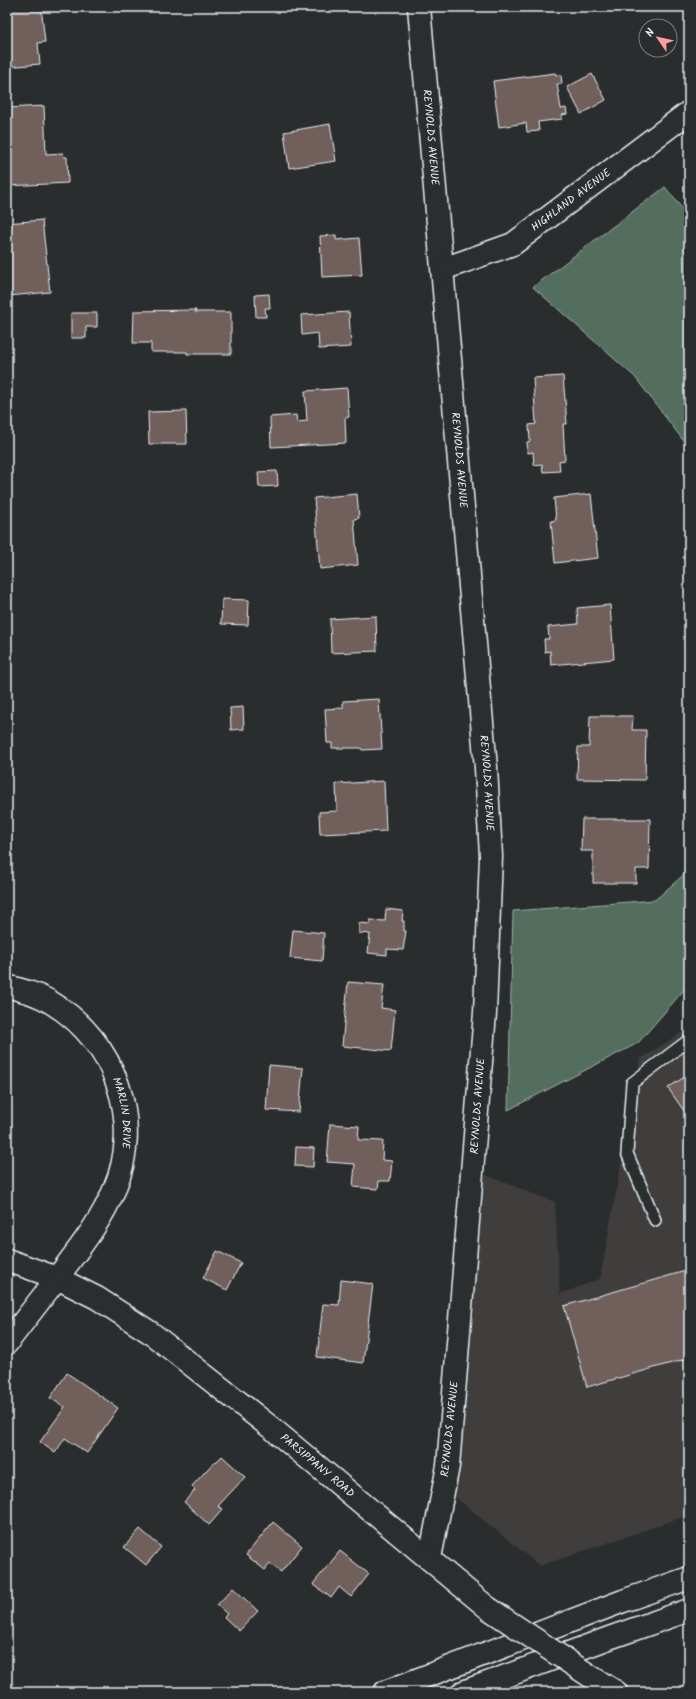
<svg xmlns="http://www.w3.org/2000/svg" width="696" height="1699" font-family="Kalam,sans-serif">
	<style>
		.built { fill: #3f3c3c }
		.green { fill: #536e5e; stroke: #9eb0ab }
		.building { fill: #715e5c; stroke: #e8f1f8 }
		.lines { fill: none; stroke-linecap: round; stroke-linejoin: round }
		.lane-casing { stroke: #e8f1f8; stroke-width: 14 }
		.street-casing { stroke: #e8f1f8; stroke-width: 25 }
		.secondary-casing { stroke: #e8f1f8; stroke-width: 25 }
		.primary-casing { stroke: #e8f1f8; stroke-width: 25 }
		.lane { stroke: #2a2d2e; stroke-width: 11 }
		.street { stroke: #2a2d2e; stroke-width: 22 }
		.secondary { stroke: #2a2d2e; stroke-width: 22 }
		.primary { stroke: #2a2d2e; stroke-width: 22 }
		.secondary-bridge-casing { stroke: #e8f1f8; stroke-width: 25; stroke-linecap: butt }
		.secondary-bridge { stroke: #2a2d2e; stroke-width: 22 }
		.labels { text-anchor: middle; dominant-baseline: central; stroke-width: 3; stroke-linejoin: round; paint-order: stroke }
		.street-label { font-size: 11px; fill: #e8f1f8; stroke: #2a2d2e }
	</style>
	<rect width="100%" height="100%" fill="#2a2d2e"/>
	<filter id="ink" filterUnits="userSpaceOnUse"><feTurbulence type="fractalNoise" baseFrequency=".025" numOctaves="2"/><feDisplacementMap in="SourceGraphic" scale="8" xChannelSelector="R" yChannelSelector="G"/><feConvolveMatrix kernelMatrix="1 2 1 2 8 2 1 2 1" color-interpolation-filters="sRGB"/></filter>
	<g filter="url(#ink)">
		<path class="built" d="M689,1028V1515L540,1566L439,1484L468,1168L555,1202L560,1294L600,1279L640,1059Z"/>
		<path class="green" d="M665,187L689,217V448L635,377L533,287Z
			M689,870V984L638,1043L508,1110L513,911L655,900Z"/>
		<path class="building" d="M7,7H41L45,42L38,43L40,64L7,67Z
			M555,73L556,75H561L562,84H557L561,109L566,108L567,114L562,115V119L538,122L539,131L527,132L526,123L499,127L493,81Z
			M592,74L606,100L581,114L567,87Z
			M44,106L46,154L63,153L64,157H67L68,183L7,186V108Z
			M330,124L336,161L289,168L284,132Z
			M42,220L50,292L9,296L7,276V223Z
			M336,235V240L359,238L362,275L322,277L320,236Z
			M269,294L270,308H265L266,317H256L255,295Z
			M196,310L195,312H231V354H187V352H151V343H133L134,311Z
			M349,312L351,347L319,349L318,333L302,335L301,315Z
			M71,313H97V327H86V338H71Z
			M563,376L567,424H563L565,460L559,461L560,471L543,472L542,464L534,465L533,452L528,453L527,442L530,441L529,425L536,424L533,378Z
			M347,388L349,417L345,418L346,443L271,447L270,417L296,415L297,422L307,421L305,391Z
			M186,411L187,444H149L148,412Z
			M277,471L278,486L259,487L258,472Z
			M357,494L359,518L354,519L358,565L320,569L314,498Z
			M591,494L598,558L555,563L551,521L556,520L554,498Z
			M222,599L249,600L248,625L221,624Z
			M610,605L614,659L551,665L550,651L545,652L544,639H549L548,627L578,624L577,608Z
			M376,616L377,651L331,653L330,619Z
			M379,699L382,749L362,750L361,748H332V743H327L325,709L343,708V701Z
			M243,707L244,729L231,730L230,708Z
			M590,716H633L632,730H646L645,780L577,779L578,747H589Z
			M384,781L386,831L320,834L319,812L337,811L336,784Z
			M582,819H650L649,869H636V883H593V851H581Z
			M386,909L403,911L402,921H404V931H406L403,950L387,949V955L368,953L370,934L359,933V923L370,924V920L385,921Z
			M293,930L324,933L322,961L290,958Z
			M348,982L384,985L381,1008L395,1010L391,1051L342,1046Z
			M269,1065L303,1068L299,1112L266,1110Z
			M689,1074V1118L668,1088Z
			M330,1124L359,1126L358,1140L383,1141L382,1160L392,1161L390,1181H379L378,1189L353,1187L355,1164L327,1162Z
			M296,1147L314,1148L313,1167L295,1166Z
			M217,1251L241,1263L227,1290L203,1278Z
			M689,1270V1358L587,1387L564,1306Z
			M341,1280L373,1284L363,1363L317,1357L323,1304L339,1305Z
			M67,1373L118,1408L87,1453L65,1438L55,1453L40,1442L65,1407L50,1398Z
			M222,1456L245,1477L218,1506L223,1509L209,1525L184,1502L195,1490L192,1486L215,1461L216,1462Z
			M273,1522L302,1546L281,1572L270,1564L265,1570L246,1555Z
			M140,1529L161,1547L146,1565L124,1547Z
			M340,1551L369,1574L351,1597L339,1587L331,1598L313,1584Z
			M233,1588L258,1611L239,1631L224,1617L227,1614L217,1605Z"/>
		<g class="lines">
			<g class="lane-casing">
				<path id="lane" d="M655,1220L627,1153L632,1083L689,1040"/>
			</g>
			<g class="street-casing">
				<g id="street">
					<path id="s1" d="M7,986C22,990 38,994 52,1003C115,1041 144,1121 114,1190C101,1222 77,1251 57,1278"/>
				</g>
			</g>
			<g class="secondary-casing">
				<g id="secondary">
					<path id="s2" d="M419,7L486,768L491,856L485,1013L448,1466L430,1558"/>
					<path id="s3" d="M443,269L513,244L689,112"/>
					<path id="s4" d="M7,1260L57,1278L97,1298L151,1333L274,1430L488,1608"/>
					<path d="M593,1678L616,1692"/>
				</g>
			</g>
			<g class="primary-casing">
				<path id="primary" d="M7,1343L57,1278
					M385,1692L623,1601L689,1578
					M463,1692L609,1638L689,1610"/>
			</g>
			<use href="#lane" class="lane"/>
			<use href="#street" class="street"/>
			<use href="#secondary" class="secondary"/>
			<use href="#primary" class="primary"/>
			<g class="secondary-bridge-casing">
				<path id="secondary-bridge" d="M488,1608L593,1678"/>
			</g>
			<use href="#secondary-bridge" class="secondary-bridge"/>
		</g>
	</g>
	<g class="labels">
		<g class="street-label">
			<text stroke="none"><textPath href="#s2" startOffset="131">REYNOLDS AVENUE</textPath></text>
			<text stroke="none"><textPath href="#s3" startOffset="147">HIGHLAND AVENUE</textPath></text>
			<text stroke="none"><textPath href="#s2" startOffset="455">REYNOLDS AVENUE</textPath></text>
			<text stroke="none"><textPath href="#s2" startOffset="779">REYNOLDS AVENUE</textPath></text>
			<text transform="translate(478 1106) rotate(-86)">REYNOLDS AVENUE</text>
			<text stroke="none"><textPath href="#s1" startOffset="184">MARLIN DRIVE</textPath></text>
			<text transform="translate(450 1429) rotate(-84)">REYNOLDS AVENUE</text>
			<text stroke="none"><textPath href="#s4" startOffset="375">PARSIPPANY ROAD</textPath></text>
		</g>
	</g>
	<rect width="696" height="1699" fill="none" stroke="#2a2d2e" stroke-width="24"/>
	<rect x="12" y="12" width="672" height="1675" fill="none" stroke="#e8f1f8" stroke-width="1.5" filter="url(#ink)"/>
	<g transform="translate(658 38) rotate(304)"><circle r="19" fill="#2a2d2e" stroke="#767b7f"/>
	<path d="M0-3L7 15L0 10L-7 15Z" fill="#ff9aa2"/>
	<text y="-6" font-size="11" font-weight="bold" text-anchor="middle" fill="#e8f1f8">N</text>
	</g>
</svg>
